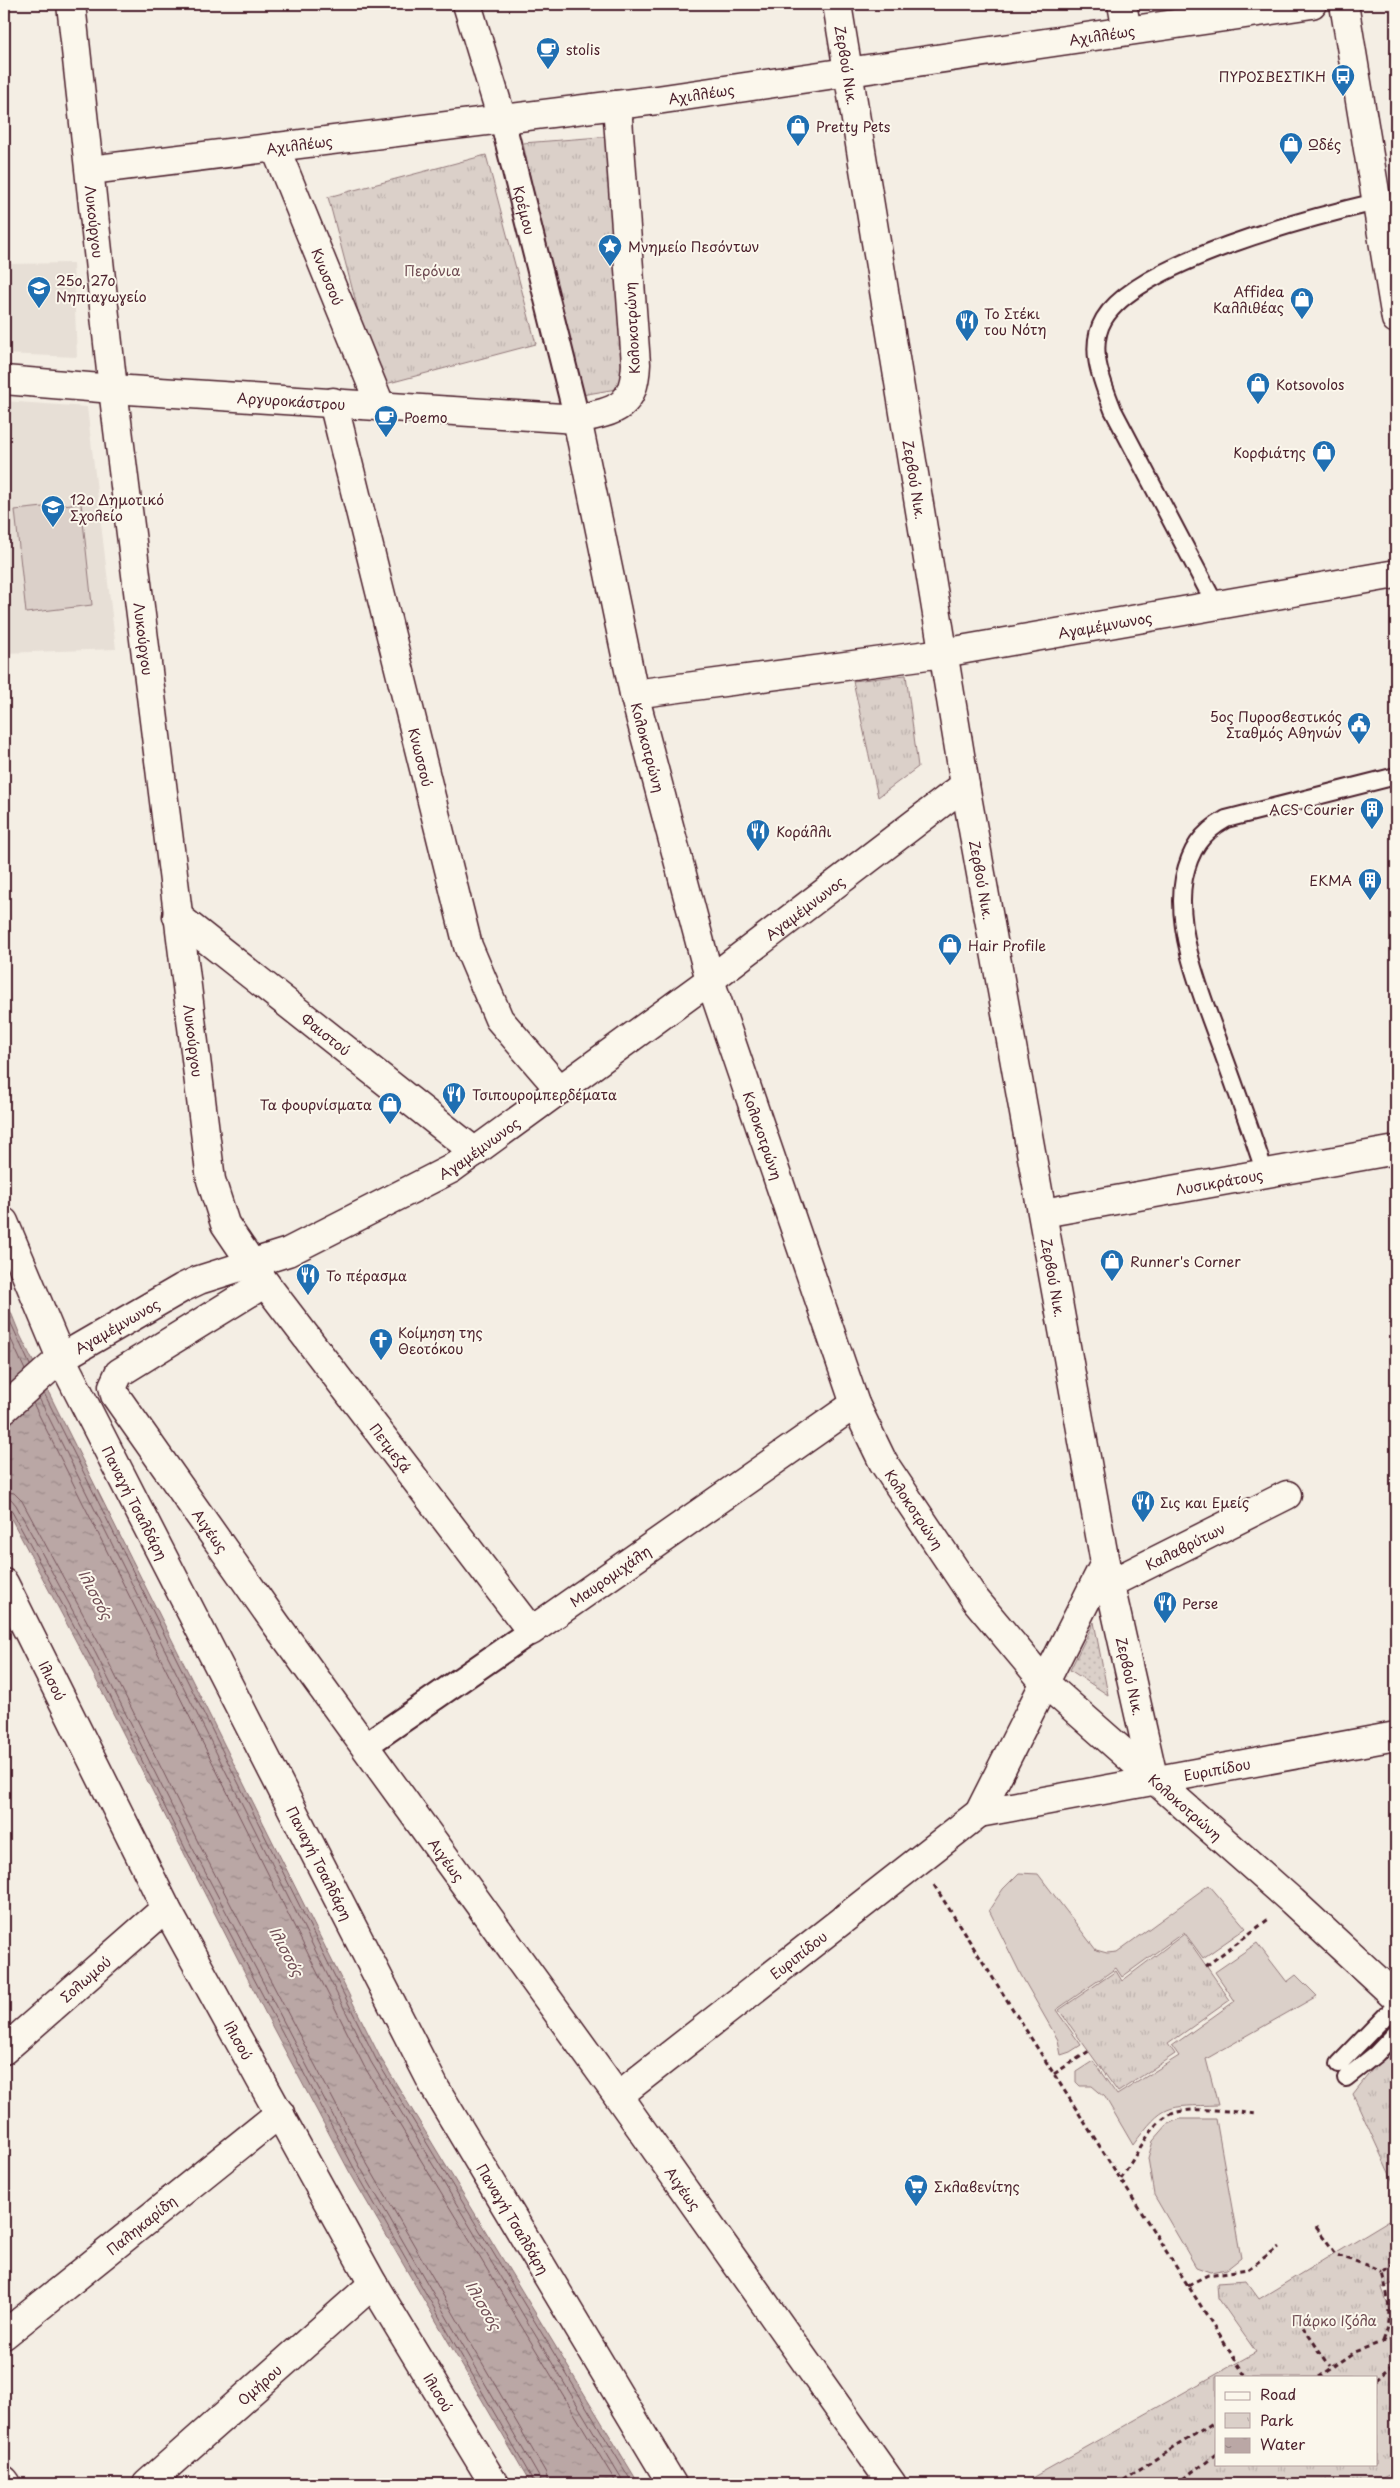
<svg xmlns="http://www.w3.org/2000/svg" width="1400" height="2488" font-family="'Playpen Sans',sans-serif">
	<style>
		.built { fill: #e7dfd6 }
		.grass { fill: #dbd0c9; stroke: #92787a }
		.park { fill: url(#park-tufts); stroke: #92787a; fill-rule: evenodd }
		.garden { fill: url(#garden-dots); stroke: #92787a }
		.water { fill: url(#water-ripples); stroke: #8d7174 }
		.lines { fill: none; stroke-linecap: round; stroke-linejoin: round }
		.shore { stroke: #77555c; stroke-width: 1 }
		.service-casing { stroke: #4a1f2b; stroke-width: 20 }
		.pedestrian-casing { stroke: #4a1f2b; stroke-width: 28 }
		.minor-casing { stroke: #4a1f2b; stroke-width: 31 }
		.primary-casing { stroke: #4a1f2b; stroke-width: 31 }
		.path { stroke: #4a1f2b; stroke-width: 3; stroke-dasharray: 5 4; stroke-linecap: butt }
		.service { stroke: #fbf7ec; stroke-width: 16 }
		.pedestrian { stroke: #fbf7ec; stroke-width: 24 }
		.minor { stroke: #fbf7ec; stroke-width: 28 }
		.primary { stroke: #fbf7ec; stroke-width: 28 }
		.labels { text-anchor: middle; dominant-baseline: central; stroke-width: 4; stroke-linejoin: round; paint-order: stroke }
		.street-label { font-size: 14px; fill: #4a1f2b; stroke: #fbf7ec }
		.poi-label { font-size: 14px; fill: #4a1f2b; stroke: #fbf7ec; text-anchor: start }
		.park-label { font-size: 14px; fill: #6e4b52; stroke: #fbf7ec }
		.water-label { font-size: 15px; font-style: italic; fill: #714f56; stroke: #fbf7ec }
	</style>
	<defs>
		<pattern id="park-tufts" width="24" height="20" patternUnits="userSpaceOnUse" patternTransform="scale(1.25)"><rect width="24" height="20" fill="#dbd0c9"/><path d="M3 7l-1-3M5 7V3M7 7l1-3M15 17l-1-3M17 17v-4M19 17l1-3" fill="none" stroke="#bdb2ad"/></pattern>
		<pattern id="garden-dots" width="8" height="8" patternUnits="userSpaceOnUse" patternTransform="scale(1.25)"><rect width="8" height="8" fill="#dbd0c9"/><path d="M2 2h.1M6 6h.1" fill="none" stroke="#bdb2ad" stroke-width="1.8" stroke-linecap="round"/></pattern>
		<pattern id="water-ripples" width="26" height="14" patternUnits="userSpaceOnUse" patternTransform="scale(1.25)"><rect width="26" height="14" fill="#baa7a5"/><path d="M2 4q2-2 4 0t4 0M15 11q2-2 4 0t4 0" fill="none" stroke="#998787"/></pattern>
	</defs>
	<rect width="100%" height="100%" fill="#f4eee4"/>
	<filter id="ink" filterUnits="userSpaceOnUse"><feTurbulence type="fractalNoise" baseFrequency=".02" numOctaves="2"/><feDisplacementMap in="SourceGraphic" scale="10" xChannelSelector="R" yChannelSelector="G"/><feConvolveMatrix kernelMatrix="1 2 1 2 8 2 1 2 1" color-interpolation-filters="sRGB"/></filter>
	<g filter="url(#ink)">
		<path class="built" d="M73,263L77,357L4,354V264Z
			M4,401L87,407L116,649L4,653Z
			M1396,2472V2484H1368Z"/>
		<path class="grass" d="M81,503L92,605L26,613L15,510Z
			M1019,1873L1038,1874L1096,1950L1107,1953L1117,1952L1209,1885L1246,1928L1203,1958L1184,1932L1122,1977L1116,1968L1056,2010L1081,2045L1070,2052L1061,2055L1058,2040L1021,1975L989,1910L1003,1889Z
			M1257,1943L1287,1982L1296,1975L1317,1996L1206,2059L1218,2105C1166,2107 1165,2102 1133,2145L1105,2097L1092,2086H1080L1076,2082V2072L1093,2061L1117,2095L1179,2056L1172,2046L1235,2001L1215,1972Z
			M1179,2119H1216L1241,2258L1227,2269L1210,2272L1196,2267L1154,2195L1148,2158L1153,2141L1168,2124Z"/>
		<path class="park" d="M613,136L622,388L576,396L523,143Z
			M486,155L536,344L378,386L328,197Z
			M906,675L918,767L878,797L853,681Z
			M1184,1934L1230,2000L1168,2044L1175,2054L1118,2092L1059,2010L1116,1971L1122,1981Z
			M1390,2047L1396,2053V2188L1353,2094Z
			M1396,2216V2282L1382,2288L1396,2327V2472L1368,2484H1021L1256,2352L1218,2298L1217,2283L1246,2281L1259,2299ZM1216,2377H1376V2464H1216Z"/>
		<path class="garden" d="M1094,1622L1108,1695L1070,1670Z"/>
		<path class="water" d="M4,1295L20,1335L380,2057L639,2484H531L349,2171L273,2028L86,1660L4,1505Z"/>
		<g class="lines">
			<path class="shore" d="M4,1308L30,1365
				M4,1324L25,1370
				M44,1393L376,2059L633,2484
				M39,1398L371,2062L625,2484
				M33,1403L364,2066L617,2484
				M4,1491L14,1493L22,1501L103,1651L199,1844L366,2162L546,2473L548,2484
				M4,1498L11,1499L16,1505L96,1654L192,1847L359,2165L539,2477L541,2484
				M4,1505L10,1508L91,1657L186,1850L354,2168L535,2484"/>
			<g class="service-casing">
				<path id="service" d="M1216,606L1113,410C1102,381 1087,348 1104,319C1138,262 1312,217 1376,202
					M1265,1173C1251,1131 1236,1089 1221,1048C1203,998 1174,931 1184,878C1190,850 1201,833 1226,819L1396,776
					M1339,2064L1396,2005
					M1346,2078L1376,2054L1396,2033"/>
			</g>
			<g class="pedestrian-casing">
				<g id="pedestrian">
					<path id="s1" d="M502,119L577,419"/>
					<path d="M365,1746L531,1631"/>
				</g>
			</g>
			<g class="minor-casing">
				<g id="minor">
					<path id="s2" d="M71,4L113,389L211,1180L225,1224L265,1283L531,1631L855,1404"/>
					<path d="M467,4L502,119"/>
					<path id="s3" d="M837,4L965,785L1105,1563L1154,1781"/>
					<path d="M1122,4L1127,31"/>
					<path id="s4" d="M275,147L381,407"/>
					<path id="s5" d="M90,170L657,100L1312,4"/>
					<path id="s6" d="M4,380L113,389L577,419C616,411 634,408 636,364L617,105"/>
					<path id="s7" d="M333,402L468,946L499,1019L560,1090"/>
					<path id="s8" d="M577,419L634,694L710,980L855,1404L883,1462L974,1598L1045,1683L1292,1901L1396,1997"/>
					<path id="s9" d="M634,694L943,653L1396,574"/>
					<path id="s10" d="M177,916L475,1152"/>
					<path id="s11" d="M1043,1213L1396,1150"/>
					<path id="s12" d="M4,1222L61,1358L435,2088L672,2484"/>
					<path id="s13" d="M265,1283L119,1373L113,1386L115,1395L276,1624L618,2096L892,2484"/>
					<path id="s14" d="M4,1409L61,1358L182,1288L199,1280L288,1252L451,1169L710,980L965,785"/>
					<path id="s15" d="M4,1583L166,1908L373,2284L494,2484"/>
					<path id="s16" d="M1109,1584L1287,1495"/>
					<path id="s17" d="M979,1813L1396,1736"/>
					<path id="s18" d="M4,2050L166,1908"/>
					<path id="s19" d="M618,2096L979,1813L1105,1563"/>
					<path id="s20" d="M4,2335L280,2113"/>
					<path d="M4,2480L7,2484"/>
					<path id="s21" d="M147,2484L373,2284"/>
				</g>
			</g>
			<g class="primary-casing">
				<path id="primary" d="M1344,4L1396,319"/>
			</g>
			<path class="path" d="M4,1547L8,1556
				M934,1885L1246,2377
				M1206,1966L1270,1918
				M1054,2074L1089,2051
				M1121,2179C1132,2162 1149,2128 1166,2117C1184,2104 1234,2112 1257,2114
				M1316,2227L1337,2255L1366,2265L1382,2273
				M1188,2285L1208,2275L1248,2269L1279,2247
				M1298,2320L1330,2366
				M1382,2341C1393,2315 1389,2299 1382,2273L1396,2263
				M1318,2377L1354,2352L1396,2337
				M1376,2380L1391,2368L1396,2361
				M1116,2484L1216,2421
				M1176,2484L1216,2454"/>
			<use href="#service" class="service"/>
			<use href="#pedestrian" class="pedestrian"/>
			<use href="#minor" class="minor"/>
			<use href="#primary" class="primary"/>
		</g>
	</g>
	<defs>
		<g id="cafe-pin" transform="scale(1.25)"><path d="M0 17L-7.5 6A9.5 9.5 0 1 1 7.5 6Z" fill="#1f6fb2" stroke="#fbf7ec"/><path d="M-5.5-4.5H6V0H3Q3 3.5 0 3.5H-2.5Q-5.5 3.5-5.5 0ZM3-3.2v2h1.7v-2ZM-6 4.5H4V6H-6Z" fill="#fff"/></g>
		<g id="bus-pin" transform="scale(1.25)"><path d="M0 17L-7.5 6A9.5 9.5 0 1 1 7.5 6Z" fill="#1f6fb2" stroke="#fbf7ec"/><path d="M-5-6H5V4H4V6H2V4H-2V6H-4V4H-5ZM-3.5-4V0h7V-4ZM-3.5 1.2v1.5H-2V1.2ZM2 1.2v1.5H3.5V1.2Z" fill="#fff"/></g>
		<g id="shop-pin" transform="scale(1.25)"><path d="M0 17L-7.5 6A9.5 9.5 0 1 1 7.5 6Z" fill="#1f6fb2" stroke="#fbf7ec"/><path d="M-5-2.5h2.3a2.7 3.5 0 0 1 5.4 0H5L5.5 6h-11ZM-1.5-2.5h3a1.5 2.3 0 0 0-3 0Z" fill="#fff"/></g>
		<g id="sight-pin" transform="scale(1.25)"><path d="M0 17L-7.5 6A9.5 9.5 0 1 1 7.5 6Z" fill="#1f6fb2" stroke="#fbf7ec"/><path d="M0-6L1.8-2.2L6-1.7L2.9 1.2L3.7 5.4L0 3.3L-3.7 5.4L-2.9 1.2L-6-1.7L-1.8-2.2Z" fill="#fff"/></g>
		<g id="school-pin" transform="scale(1.25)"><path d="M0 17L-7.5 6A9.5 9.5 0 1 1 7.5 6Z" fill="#1f6fb2" stroke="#fbf7ec"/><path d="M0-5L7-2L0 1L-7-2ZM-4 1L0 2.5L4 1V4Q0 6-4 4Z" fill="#fff"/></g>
		<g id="restaurant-pin" transform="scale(1.25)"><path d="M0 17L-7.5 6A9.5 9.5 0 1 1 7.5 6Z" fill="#1f6fb2" stroke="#fbf7ec"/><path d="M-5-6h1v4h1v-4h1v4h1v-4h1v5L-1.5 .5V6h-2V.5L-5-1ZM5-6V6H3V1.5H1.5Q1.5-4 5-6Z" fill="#fff"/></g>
		<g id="civic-pin" transform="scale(1.25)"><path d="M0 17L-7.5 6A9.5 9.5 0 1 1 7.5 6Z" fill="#1f6fb2" stroke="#fbf7ec"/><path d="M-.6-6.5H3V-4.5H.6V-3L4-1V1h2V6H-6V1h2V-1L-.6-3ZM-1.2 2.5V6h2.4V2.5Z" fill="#fff"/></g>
		<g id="building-pin" transform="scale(1.25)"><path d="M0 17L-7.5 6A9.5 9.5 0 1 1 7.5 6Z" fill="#1f6fb2" stroke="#fbf7ec"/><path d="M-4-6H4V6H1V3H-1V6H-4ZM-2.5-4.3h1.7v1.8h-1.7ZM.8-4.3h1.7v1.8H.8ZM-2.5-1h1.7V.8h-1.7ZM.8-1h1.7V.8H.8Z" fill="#fff"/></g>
		<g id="church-pin" transform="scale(1.25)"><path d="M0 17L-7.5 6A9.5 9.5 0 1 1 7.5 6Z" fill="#1f6fb2" stroke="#fbf7ec"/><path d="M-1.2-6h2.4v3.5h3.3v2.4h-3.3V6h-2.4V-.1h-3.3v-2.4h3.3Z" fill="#fff"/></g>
		<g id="supermarket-pin" transform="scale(1.25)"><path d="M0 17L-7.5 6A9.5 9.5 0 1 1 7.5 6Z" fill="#1f6fb2" stroke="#fbf7ec"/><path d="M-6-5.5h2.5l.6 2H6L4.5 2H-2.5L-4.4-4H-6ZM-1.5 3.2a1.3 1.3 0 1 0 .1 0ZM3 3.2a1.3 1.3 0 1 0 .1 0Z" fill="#fff"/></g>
	</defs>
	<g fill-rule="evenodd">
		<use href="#cafe-pin" x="548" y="49"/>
		<use href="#bus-pin" x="1343" y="76"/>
		<use href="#shop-pin" x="798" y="126"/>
		<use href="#shop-pin" x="1291" y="144"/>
		<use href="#sight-pin" x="610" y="246"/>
		<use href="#school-pin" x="39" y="288"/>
		<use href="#shop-pin" x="1302" y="299"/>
		<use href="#restaurant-pin" x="967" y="321"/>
		<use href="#shop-pin" x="1258" y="384"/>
		<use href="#cafe-pin" x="386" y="417"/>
		<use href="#shop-pin" x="1324" y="452"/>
		<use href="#school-pin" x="53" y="507"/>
		<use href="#civic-pin" x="1359" y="724"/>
		<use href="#building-pin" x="1372" y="809"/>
		<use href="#restaurant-pin" x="758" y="831"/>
		<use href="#building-pin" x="1370" y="880"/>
		<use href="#shop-pin" x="950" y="945"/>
		<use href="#restaurant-pin" x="454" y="1094"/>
		<use href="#shop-pin" x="390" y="1104"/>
		<use href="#shop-pin" x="1112" y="1261"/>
		<use href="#restaurant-pin" x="308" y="1275"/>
		<use href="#church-pin" x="381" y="1340"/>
		<use href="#restaurant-pin" x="1143" y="1502"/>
		<use href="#restaurant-pin" x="1165" y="1603"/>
		<use href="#supermarket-pin" x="916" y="2186"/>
	</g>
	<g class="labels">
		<g class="street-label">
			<text stroke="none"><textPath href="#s5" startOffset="1021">Αχιλλέως</textPath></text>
			<text stroke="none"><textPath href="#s3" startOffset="62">Ζερβού Νικ.</textPath></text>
			<text stroke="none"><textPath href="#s5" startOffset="616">Αχιλλέως</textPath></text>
			<text stroke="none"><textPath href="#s5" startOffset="211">Αχιλλέως</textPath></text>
			<text stroke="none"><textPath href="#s1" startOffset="94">Κρέμου</textPath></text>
			<text stroke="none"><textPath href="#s2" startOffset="219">Λυκούργου</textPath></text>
			<text stroke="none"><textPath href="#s4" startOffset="140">Κνωσσού</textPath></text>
			<text transform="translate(632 328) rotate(-93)">Κολοκοτρώνη</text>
			<text stroke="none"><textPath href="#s6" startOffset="288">Αργυροκάστρου</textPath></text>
			<text stroke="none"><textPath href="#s3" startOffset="482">Ζερβού Νικ.</textPath></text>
			<text stroke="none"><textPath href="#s9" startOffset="476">Αγαμέμνωνος</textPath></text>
			<text stroke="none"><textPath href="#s2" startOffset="639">Λυκούργου</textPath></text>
			<text stroke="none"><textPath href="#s8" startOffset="336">Κολοκοτρώνη</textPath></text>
			<text stroke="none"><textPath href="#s7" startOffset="366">Κνωσσού</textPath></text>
			<text stroke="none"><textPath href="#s3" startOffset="888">Ζερβού Νικ.</textPath></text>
			<text stroke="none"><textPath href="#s14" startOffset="951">Αγαμέμνωνος</textPath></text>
			<text stroke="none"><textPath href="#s10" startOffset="190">Φαιστού</textPath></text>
			<text stroke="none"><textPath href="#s2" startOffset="1044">Λυκούργου</textPath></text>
			<text stroke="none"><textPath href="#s8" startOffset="741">Κολοκοτρώνη</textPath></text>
			<text stroke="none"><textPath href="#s14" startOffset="546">Αγαμέμνωνος</textPath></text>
			<text stroke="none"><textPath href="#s11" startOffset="179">Λυσικράτους</textPath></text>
			<text stroke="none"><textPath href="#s3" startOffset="1292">Ζερβού Νικ.</textPath></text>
			<text stroke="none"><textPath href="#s14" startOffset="141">Αγαμέμνωνος</textPath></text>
			<text stroke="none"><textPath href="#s2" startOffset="1509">Πετμεζά</textPath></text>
			<text stroke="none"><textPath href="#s12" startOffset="310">Παναγή Τσαλδάρη</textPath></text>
			<text stroke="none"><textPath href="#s8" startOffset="1146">Κολοκοτρώνη</textPath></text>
			<text stroke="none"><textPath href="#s13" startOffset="361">Αιγέως</textPath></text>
			<text stroke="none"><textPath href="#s16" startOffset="85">Καλαβρύτων</textPath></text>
			<text stroke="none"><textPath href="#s2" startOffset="1836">Μαυρομιχάλη</textPath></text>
			<text stroke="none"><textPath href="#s3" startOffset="1698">Ζερβού Νικ.</textPath></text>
			<text stroke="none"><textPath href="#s15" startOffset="109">Ιλισού</textPath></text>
			<text stroke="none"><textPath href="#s17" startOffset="242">Ευριπίδου</textPath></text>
			<text stroke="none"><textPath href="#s8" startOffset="1551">Κολοκοτρώνη</textPath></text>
			<text stroke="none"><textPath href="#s13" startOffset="766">Αιγέως</textPath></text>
			<text stroke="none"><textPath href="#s12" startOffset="715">Παναγή Τσαλδάρη</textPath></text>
			<text stroke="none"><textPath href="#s19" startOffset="229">Ευριπίδου</textPath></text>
			<text stroke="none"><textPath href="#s18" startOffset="108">Σολωμού</textPath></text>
			<text stroke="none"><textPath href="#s15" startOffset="514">Ιλισού</textPath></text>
			<text stroke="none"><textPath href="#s13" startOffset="1171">Αιγέως</textPath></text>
			<text stroke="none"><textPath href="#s12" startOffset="1120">Παναγή Τσαλδάρη</textPath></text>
			<text stroke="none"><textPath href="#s20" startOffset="176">Παληκαρίδη</textPath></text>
			<text stroke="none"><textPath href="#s21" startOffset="150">Ομήρου</textPath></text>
			<text stroke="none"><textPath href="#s15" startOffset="919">Ιλισού</textPath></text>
		</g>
		<g class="poi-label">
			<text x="566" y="49">stolis</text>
			<text x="1326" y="76" text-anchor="end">ΠΥΡΟΣΒΕΣΤΙΚΗ</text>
			<text x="816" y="126">Pretty Pets</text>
			<text x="1308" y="144">Ωδές</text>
			<text x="628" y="246">Μνημείο Πεσόντων</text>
			<text x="56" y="280">25ο, 27ο<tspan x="56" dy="16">Νηπιαγωγείο</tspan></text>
			<text x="1284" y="291" text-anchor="end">Affidea<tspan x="1284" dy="16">Καλλιθέας</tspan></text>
			<text x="984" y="313">Το Στέκι<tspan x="984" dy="16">του Νότη</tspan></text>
			<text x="1276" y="384">Kotsovolos</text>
			<text x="404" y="417">Poemo</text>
			<text x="1306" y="452" text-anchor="end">Κορφιάτης</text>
			<text x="70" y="499">12ο Δημοτικό<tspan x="70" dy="16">Σχολείο</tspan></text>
			<text x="1342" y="716" text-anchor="end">5ος Πυροσβεστικός<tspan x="1342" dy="16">Σταθμός Αθηνών</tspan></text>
			<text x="1354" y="809" text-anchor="end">ACS Courier</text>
			<text x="776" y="831">Κοράλλι</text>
			<text x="1352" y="880" text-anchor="end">ΕΚΜΑ</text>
			<text x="968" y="945">Hair Profile</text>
			<text x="472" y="1094">Τσιπουρομπερδέματα</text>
			<text x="372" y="1104" text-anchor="end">Τα φουρνίσματα</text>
			<text x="1130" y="1261">Runner's Corner</text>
			<text x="326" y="1275">Το πέρασμα</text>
			<text x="398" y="1332">Κοίμηση της<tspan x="398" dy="16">Θεοτόκου</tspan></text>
			<text x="1160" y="1502">Σις και Εμείς</text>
			<text x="1182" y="1603">Perse</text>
			<text x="934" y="2186">Σκλαβενίτης</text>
		</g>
		<g class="park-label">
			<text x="432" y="270">Περόνια</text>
			<text x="1334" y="2320">Πάρκο Ιζόλα</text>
		</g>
		<g class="water-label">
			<text transform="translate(96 1594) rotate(62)">Ιλισσός</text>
			<text transform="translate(287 1951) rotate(62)">Ιλισσός</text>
			<text transform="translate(484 2305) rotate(60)">Ιλισσός</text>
		</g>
	</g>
	<rect width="1400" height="2488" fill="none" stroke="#fbf7ec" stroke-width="20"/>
	<rect x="10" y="10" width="1380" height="2468" fill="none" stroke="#4a1f2b" stroke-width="2" filter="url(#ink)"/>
	<rect x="1215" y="2376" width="162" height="90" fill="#fbf7ec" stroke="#b4a19f"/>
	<rect x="1225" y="2392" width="25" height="8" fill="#fbf7ec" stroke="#b4a19f"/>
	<text x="1260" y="2400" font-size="15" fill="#4a1f2b">Road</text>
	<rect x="1225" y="2413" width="25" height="15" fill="url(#park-tufts)" stroke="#b4a19f"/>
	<text x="1260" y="2426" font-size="15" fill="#4a1f2b">Park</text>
	<rect x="1225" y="2438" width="25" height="15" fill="url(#water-ripples)" stroke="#b4a19f"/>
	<text x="1260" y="2450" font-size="15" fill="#4a1f2b">Water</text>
</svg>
